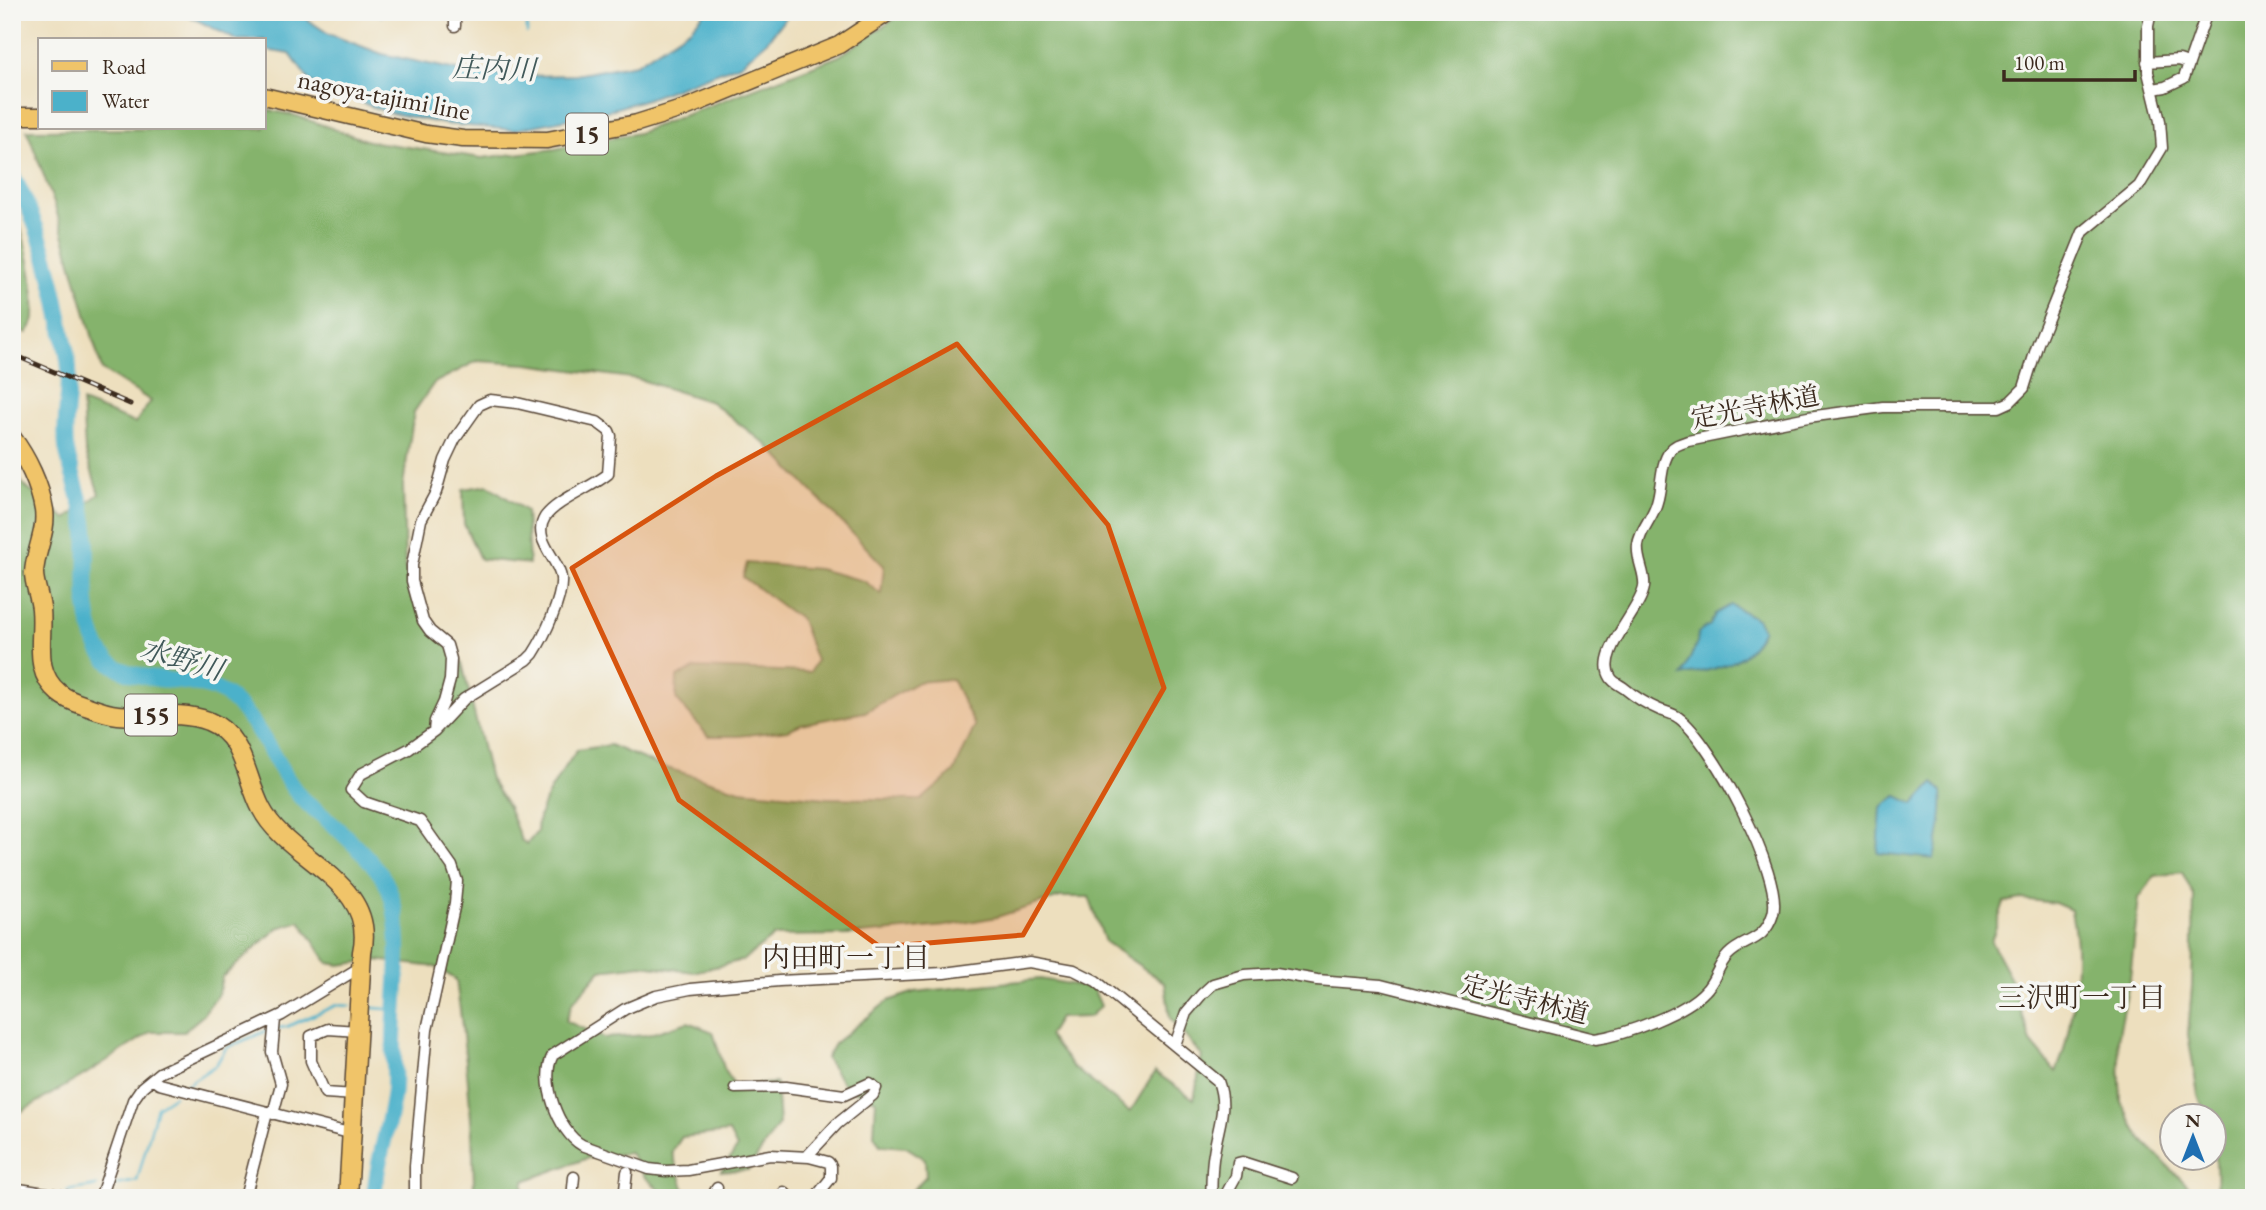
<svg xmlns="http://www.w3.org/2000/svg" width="2266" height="1210" font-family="'EB Garamond','Noto Serif JP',serif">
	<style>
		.forest { fill: #85b36c; stroke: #606e45; stroke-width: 2; fill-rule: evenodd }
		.water { fill: #4bb1ca; stroke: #436e74; stroke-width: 2 }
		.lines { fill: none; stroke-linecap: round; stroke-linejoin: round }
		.stream { stroke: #4bb1ca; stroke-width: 2.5 }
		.river { stroke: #4bb1ca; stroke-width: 16 }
		.minor-casing { stroke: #564536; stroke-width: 13 }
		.primary-casing { stroke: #564536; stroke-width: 19 }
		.trunk-casing { stroke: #564536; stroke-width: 21 }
		.minor { stroke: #fff; stroke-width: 10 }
		.primary { stroke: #f0c469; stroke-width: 16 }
		.trunk { stroke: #f0c469; stroke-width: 18 }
		.rail-casing { stroke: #3b2a1e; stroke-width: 5 }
		.rail { stroke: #f6f6f2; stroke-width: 2.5; stroke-dasharray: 8; stroke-linecap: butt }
		.marked { fill: #d7540e; fill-opacity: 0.2; stroke: #d7540e; stroke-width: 5; stroke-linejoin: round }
		.labels { text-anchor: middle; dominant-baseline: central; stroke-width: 7; stroke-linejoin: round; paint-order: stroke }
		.shield { fill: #f6f6f2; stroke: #73675e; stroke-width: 2 }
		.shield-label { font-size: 24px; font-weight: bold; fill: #3b2a1e }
		.street-label { font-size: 26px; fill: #3b2a1e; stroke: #f6f6f2 }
		.water-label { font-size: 28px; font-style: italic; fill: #41595a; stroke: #f6f6f2 }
		.neighbourhood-label { font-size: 28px; fill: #3b2a1e; stroke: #f6f6f2 }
	</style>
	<rect width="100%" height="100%" fill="#f6f6f2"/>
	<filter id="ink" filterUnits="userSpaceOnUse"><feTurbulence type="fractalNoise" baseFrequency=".0143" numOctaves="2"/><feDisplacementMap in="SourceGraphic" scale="14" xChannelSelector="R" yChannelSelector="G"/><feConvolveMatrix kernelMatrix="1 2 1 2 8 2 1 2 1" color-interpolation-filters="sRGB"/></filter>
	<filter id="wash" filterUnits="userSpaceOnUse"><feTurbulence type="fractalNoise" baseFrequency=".00686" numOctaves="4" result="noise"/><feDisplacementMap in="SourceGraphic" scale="28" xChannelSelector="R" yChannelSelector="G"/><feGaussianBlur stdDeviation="1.57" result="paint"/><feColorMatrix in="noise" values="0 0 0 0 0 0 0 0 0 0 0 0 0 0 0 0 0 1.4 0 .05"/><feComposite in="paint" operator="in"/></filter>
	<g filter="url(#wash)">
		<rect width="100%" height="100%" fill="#eddfbe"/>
		<path class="forest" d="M905,12H2254V1198H2216C2218,1170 2214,1143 2214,1116L2206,1115L2198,1095L2188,1034L2192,987L2194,896L2182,872L2155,876L2139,898L2130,978L2118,1039L2121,1102L2140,1138L2200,1198H905L926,1176L925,1159L906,1147L880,1145L874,1135L876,1100L846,1088L826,1058L834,1044L888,1001L915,992L1040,979L1093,988L1101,1006L1089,1017L1059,1018L1048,1036L1073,1067L1130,1112L1155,1072L1194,1099L1202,1056L1170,1018L1165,983L1105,942L1089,897H1060L997,917L946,926L850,935L774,936L743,960L694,972L642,965L601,970L572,1003L566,1021L604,1038L647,1035L688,1022L713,1032L724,1068L734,1086L776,1083L779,1124L748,1170L721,1171L737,1148L729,1132L682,1137L672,1152L685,1191L666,1195L645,1177L630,1153L588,1158L524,1181L523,1198H474C474,1125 466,1052 456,980L436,967L375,960L340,965L328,963L300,921L278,928L222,977L218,994L201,1017L183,1032H151L86,1074L12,1117V472L28,489L66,519L99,494L85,450L82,402L135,423L151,401L102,370L55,206L27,130L264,128V109L297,116L368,141L482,158L555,149L638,133L839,56ZM477,361L527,364L638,379L711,402L767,445L884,566L881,594L864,581L818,569L747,563L743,577L801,620L816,661L810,672L696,668L677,677L676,699L708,736H739L788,730L801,724L865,712L918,682L952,679L975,726L954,772L921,800L827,798L740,790L660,766L610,745L577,750C561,774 537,804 537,832L527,844L521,840L508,807L490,779L462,663L429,622L405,568L403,485L414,412L434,383ZM2021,899L2055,903L2071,910C2073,923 2076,936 2076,948C2077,983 2070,1041 2056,1072L2031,1042L2012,981L1991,942L2004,902Z
			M12,196C22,231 37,281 34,318C34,323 30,328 27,333L12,327Z
			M488,485L526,511L529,564L480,559L464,524L463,489Z"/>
		<path class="water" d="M181,12H296L329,34L382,54L461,71L523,76L575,75L636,64L691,28L705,12H791L766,42L741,64L647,99L603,112L514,130L445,124L386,112L311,83L290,54L264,50V40H236Z
			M1731,605L1757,619L1763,629C1745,667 1719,667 1682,676L1697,643L1698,633L1710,625L1715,614Z
			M1934,783L1942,791C1944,814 1939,836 1934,859L1878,853L1881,807L1897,796L1914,804Z"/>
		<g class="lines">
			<path class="stream" d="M381,12V16
				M527,12V33
				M364,1007L396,1010
				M278,1028L286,1027L337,1005L351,1006
				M186,1085L216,1065L226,1048L271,1029
				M111,1186L137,1181L157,1107L174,1096
				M67,1191L97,1186
				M24,1198L34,1196"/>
			<path class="river" d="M12,174C38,222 51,268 61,322C63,337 68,353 69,369C70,395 63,421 66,447C71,475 83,500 86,529C89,568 80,610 98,647C118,688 181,674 217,690C253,706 274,764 297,793C304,803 315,809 324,817C342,832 375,862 386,883C407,925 394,997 394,1043C393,1061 396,1080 393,1097C388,1131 376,1164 374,1198"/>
		</g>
	</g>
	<g filter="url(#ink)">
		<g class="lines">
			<g class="minor-casing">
				<path id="minor" d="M455,12V26
					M2147,62L2179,60L2188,63
					M2153,89L2165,87L2184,78L2207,12
					M1175,1045L1186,1013L1202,994L1213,984L1244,975L1276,973L1317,980L1381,985L1595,1039C1624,1035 1685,1013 1705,991C1715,982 1718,965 1728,955C1745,938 1764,943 1773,914C1784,876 1711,741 1679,718C1674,714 1666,712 1660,710C1646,704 1635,697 1624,688C1620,685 1613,682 1611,678C1594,654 1641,610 1644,587C1646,573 1636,560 1638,545C1640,529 1653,518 1657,502C1662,487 1660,464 1670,451C1674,445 1682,443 1688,441L1808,417L1883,407H1999L2010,402L2024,388L2038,343L2083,232L2139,186L2162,148L2160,121L2148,72V26L2151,12
					M152,1079L159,1084L353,1134
					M735,1088L786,1087L844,1095L870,1083L876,1088L873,1095L837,1124L809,1154V1157
					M355,1095L325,1093L311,1061V1036L328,1029L358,1031
					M273,1114L281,1084L272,1052L275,1019
					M12,1188L79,1198
					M784,1192L790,1198
					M100,1198L133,1100L142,1087L159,1073L282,1015L354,971L362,970
					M245,1198L267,1113
					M415,1198V1166L427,1030L455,903L457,881L452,866L420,821L364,802L351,790L361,774L409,749L434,731L464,699L527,660L533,654C544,637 563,598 561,578C559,559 531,539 545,517C557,500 591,488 608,474L611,436L609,431L597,422L517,403L490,400L479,405L455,439L445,460L436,492L421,520L412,565V581L423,621L430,631L447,645L451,659L450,680L444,702L435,721L434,731
					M572,1198L574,1177
					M624,1198L627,1172
					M711,1198L717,1188
					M815,1198L831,1178V1166L828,1162L809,1157L770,1155L688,1170L666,1171L649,1169L582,1145C558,1132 539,1079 553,1055L625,1009L656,996L690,989L779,981L944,973L1029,962L1074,970L1096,981L1218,1081C1228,1109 1218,1125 1214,1153C1211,1167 1212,1183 1211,1198
					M1224,1198L1236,1176L1238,1163L1242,1162L1292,1178"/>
			</g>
			<g class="primary-casing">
				<path id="primary" d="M264,96L426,134L463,139L547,140L637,123L685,108L839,45L889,12
					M12,116H40"/>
			</g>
			<g class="trunk-casing">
				<path id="trunk" d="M12,438C27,458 40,485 44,510C47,532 35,551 34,573C34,584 40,597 41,609C44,639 32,671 59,693C66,699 74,702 83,705C94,709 106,714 118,715C148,718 179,710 208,721C245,736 245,777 261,808C287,860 378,881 362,952L348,1198"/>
			</g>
			<use href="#minor" class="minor"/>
			<use href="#primary" class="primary"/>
			<use href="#trunk" class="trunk"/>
			<g class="rail-casing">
				<path id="rail" d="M12,354L130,404"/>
			</g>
			<use href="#rail" class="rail"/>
		</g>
	</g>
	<path class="marked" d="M957,344L1108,525L1164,688L1023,935L880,947L679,800L572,568L716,476Z"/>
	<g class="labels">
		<g class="shield">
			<rect x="566" y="113.5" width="42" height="41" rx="5"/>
			<rect x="125" y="694.5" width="52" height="41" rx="5"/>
		</g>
		<g class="shield-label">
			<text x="587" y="134">15</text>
			<text x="151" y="715">155</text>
		</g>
		<g class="street-label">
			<text transform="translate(384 95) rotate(11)">nagoya-tajimi line</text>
			<text transform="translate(1755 407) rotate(-11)">定光寺林道</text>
			<text transform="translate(1525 999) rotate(14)">定光寺林道</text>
		</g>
		<g class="water-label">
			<text transform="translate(494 68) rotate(2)">庄内川</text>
			<text transform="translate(182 659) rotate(16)">水野川</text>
		</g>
		<g class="neighbourhood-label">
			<text x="846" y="957">内田町一丁目</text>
			<text x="2082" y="997">三沢町一丁目</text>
		</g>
	</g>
	<rect width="2266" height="1210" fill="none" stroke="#f6f6f2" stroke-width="42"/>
	<rect x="38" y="38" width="228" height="91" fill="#f6f6f2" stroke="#aba49d" stroke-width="2"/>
	<rect x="52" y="61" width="35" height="10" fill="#f0c469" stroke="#aba49d" stroke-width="2"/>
	<text x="102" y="74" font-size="21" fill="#3b2a1e">Road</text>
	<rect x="52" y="91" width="35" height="21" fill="#4bb1ca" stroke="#aba49d" stroke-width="2"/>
	<text x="102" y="108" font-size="21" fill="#3b2a1e">Water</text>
	<g transform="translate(2193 1137)"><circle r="33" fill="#f6f6f2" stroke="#aba49d" stroke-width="2"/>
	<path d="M0-5L12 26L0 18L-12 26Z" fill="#1f6fb2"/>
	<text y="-10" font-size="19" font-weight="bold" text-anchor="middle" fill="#3b2a1e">N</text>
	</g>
	<path d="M2004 70v10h131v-10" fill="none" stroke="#3b2a1e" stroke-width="3.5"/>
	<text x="2014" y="70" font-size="21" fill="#3b2a1e" stroke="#f6f6f2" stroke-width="5" paint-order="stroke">100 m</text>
</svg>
